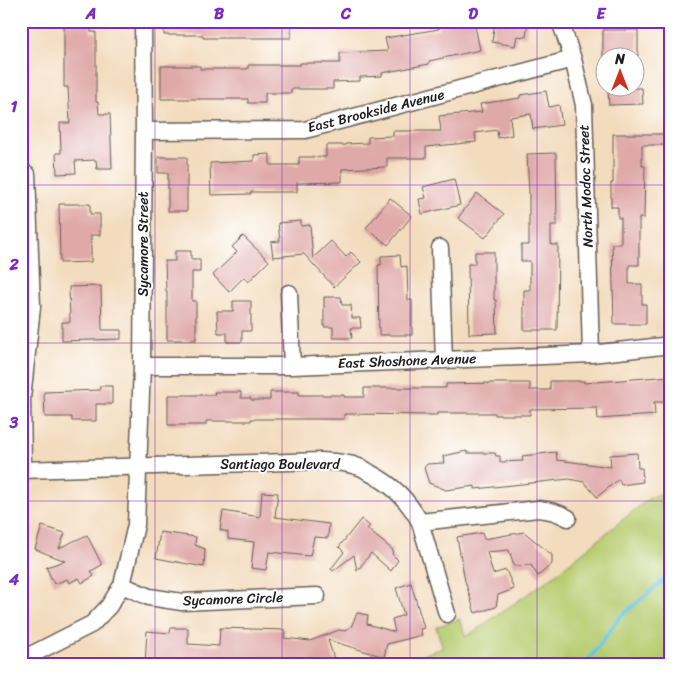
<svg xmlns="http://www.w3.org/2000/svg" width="692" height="686" font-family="Sriracha,sans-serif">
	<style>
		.green { fill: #b7cc70; stroke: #6a7446 }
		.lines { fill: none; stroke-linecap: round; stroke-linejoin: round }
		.stream { stroke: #5ec3dc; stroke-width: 4 }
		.building { fill: #dfa9a8 }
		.minor-casing { stroke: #675f54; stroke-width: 19 }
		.minor { stroke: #fff; stroke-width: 16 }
		.grid { fill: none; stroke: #7b2cbf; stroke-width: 1; stroke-opacity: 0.55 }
		.labels { text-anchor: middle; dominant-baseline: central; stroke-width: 4; stroke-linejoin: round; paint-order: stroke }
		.street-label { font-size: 14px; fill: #1c1c1c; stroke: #fff }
		.neatline { fill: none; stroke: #7b2cbf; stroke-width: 2 }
		.grid-label { font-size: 16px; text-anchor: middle; font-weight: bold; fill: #7b2cbf }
	</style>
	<rect width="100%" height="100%" fill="#fff"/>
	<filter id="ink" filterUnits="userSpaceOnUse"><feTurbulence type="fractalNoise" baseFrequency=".02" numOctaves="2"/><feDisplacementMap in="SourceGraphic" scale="10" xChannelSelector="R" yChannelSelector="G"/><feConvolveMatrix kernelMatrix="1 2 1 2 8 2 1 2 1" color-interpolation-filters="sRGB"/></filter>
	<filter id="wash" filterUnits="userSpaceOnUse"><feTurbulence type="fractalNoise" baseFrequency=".0096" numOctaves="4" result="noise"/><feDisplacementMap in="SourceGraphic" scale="20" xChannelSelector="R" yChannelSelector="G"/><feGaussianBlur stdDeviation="1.12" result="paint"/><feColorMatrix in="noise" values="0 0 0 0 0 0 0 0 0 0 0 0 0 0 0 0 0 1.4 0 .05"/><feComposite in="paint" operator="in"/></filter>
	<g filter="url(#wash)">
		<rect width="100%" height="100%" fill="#f3dbbd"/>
		<path class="green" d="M671,485V665H391L443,648L436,627L459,619L466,637L555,575L648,499L667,490Z"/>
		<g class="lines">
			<path class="stream" d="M585,665L619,618L671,574"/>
		</g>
		<g id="blocks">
			<path class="building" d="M64,21H91V32H96V102H98L99,114H110L112,169H97L96,160L75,161L76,173L57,174L56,153H61L60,123H70L68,87H64Z
				M164,21H291V38H203V35H164Z
				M460,21H474L480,50L429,61V64L382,73V76L360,77V81L333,82V89H291V93H265V103H248V99H161V66H200V69H248V65H300V63H340V53L388,51L385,38L439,29L438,26Z
				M495,21H528L526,37L517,36L515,46L492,42Z
				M603,30H638V56L603,58Z
				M608,88H642L643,104L609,105Z
				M546,91L549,107L559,105L562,125L533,129L531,114L510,117L512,135L498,138L497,130L475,133L476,142L426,147V158H387V167L342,169V182L297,183V192H251V194L211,195L210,163L254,161V155L270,154V165H299V157H326V145H346V144L368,143V137L393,136V131H441L439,116L482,112L480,104L520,98V95Z
				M613,134H670V145H642V166H645L644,218H639V265H629V284H642V304H646V324H614L612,244H621V218H618V207H611V183H613Z
				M556,153L557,225H551V245H558L557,330H524V290H530V261H521V245H529V192L527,154Z
				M158,157H187V211H168V173H158Z
				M454,179L460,205L422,214L419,199L426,198L423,187Z
				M477,193L504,214L485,238L458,218Z
				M390,198L412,216L388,245L366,228Z
				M59,204H90V214H100V235H91V262L60,263Z
				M301,221V226L310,225L313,258L331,241L346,257L351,252L361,262L334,287L304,254L273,257L271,242L280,241L278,223Z
				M243,236L269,261L248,282L244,277L229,292L213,275L237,252L232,247Z
				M175,251H191V259H200V272H192V301H196V340H167V291H166L165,261H175Z
				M475,252H494V300H496L497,333L469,334L468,264H475Z
				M400,255L401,267L407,266L408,300H412V335H379L378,265H381V256Z
				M101,286L102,330H121V339L62,341V322H70L69,287Z
				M324,297H341L342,305H351L352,318H360L361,328H351L352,338H333V327H324Z
				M233,301H251V331H242V342H227V333H218L217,311H233Z
				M671,376V402H654L655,415L598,419L597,408L530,409V415H495V413H437V415L344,414V419H251V421H206V425H168V395H215L214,392H241V398H251V400H270V392H299V395H344V397H364V388H446V384L495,383H530V390H550V381H584V383Z
				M100,386H112V404H96V421H72V417H45L44,392L100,390Z
				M467,451V453H495L496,456H500V462L523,461L522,456L556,452L557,460L611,467L610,455L637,453L638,468H642L643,482L621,485L619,479L597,497L584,482L569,479L475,489V486L446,490L429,483L424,468L427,464L444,463L443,456Z
				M262,492L278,493L275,517L329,524L328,538L314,537L310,556L269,552L266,570L251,568L254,542L228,539V532L220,530L223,511L260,517Z
				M361,519L370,526L367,529L393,550L392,554L398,560L391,571L371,553L357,571L354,555L333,571L331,569L344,552L339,547Z
				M42,526L65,533L59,548L87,535L102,565L91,571L94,576L82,583L79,578L69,583L67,579L54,584L46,567L65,561L35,549Z
				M160,532L196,537L195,545L205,549L204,567L156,558Z
				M524,532L552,555V564L538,576L531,565L514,566L509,550L487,552L493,574L506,570L514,589L498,595L496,607L475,613L465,581L457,537L482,533L484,539Z
				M411,583L424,628L420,629L422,635L387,644L384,657L328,640L336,665H145L147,631L170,633L171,628H188V644L219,646L220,628L285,630L284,638L310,641L339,630L345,631L351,627L357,613L368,615L367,624L395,632L392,619L404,615L396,588Z"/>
		</g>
	</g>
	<g filter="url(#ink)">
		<use href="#blocks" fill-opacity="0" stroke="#675f54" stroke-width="1"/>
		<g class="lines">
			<g class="minor-casing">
				<path id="minor" d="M560,21L573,59L584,105L591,354
					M144,131L305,130L573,59
					M440,248L444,360
					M289,293L292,366
					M142,366H292L444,360L591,354L671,345
					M21,470L321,461C333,462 345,462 356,466C361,467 366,470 370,473C393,485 407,499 420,522L447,614
					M23,470L22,398L32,307L27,174
					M420,522L538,509C550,510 558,512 568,518
					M122,585L149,597L182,602L317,596
					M21,660L92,624L109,606L122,585L136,525L142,366L144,131L143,21"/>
			</g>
			<use href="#minor" class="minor"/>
		</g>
	</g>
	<path class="grid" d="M155,21V665M282,21V665M410,21V665M537,21V665M21,185H671M21,343H671M21,501H671"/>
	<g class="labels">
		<g class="street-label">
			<text transform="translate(376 111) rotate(-14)">East Brookside Avenue</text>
			<text transform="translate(586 186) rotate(-92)">North Modoc Street</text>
			<text transform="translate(143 244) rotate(-90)">Sycamore Street</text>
			<text transform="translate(407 361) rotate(-2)">East Shoshone Avenue</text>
			<text x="280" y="464">Santiago Boulevard</text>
			<text transform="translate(233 599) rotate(-2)">Sycamore Circle</text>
		</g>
	</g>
	<rect width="692" height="686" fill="none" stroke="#fff" stroke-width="55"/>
	<g transform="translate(620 72)"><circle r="24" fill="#ffffff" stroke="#a4a4a4"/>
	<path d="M0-4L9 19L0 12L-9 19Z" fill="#c8321e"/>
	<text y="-8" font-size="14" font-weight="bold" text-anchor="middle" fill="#1c1c1c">N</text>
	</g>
	<rect x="28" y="28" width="636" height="630" class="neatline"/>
	<g class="grid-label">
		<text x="91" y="19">A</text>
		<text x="219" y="19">B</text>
		<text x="346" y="19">C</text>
		<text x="473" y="19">D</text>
		<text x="601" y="19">E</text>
		<text x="14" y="112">1</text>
		<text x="14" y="270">2</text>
		<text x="14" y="428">3</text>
		<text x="14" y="585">4</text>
	</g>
</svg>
